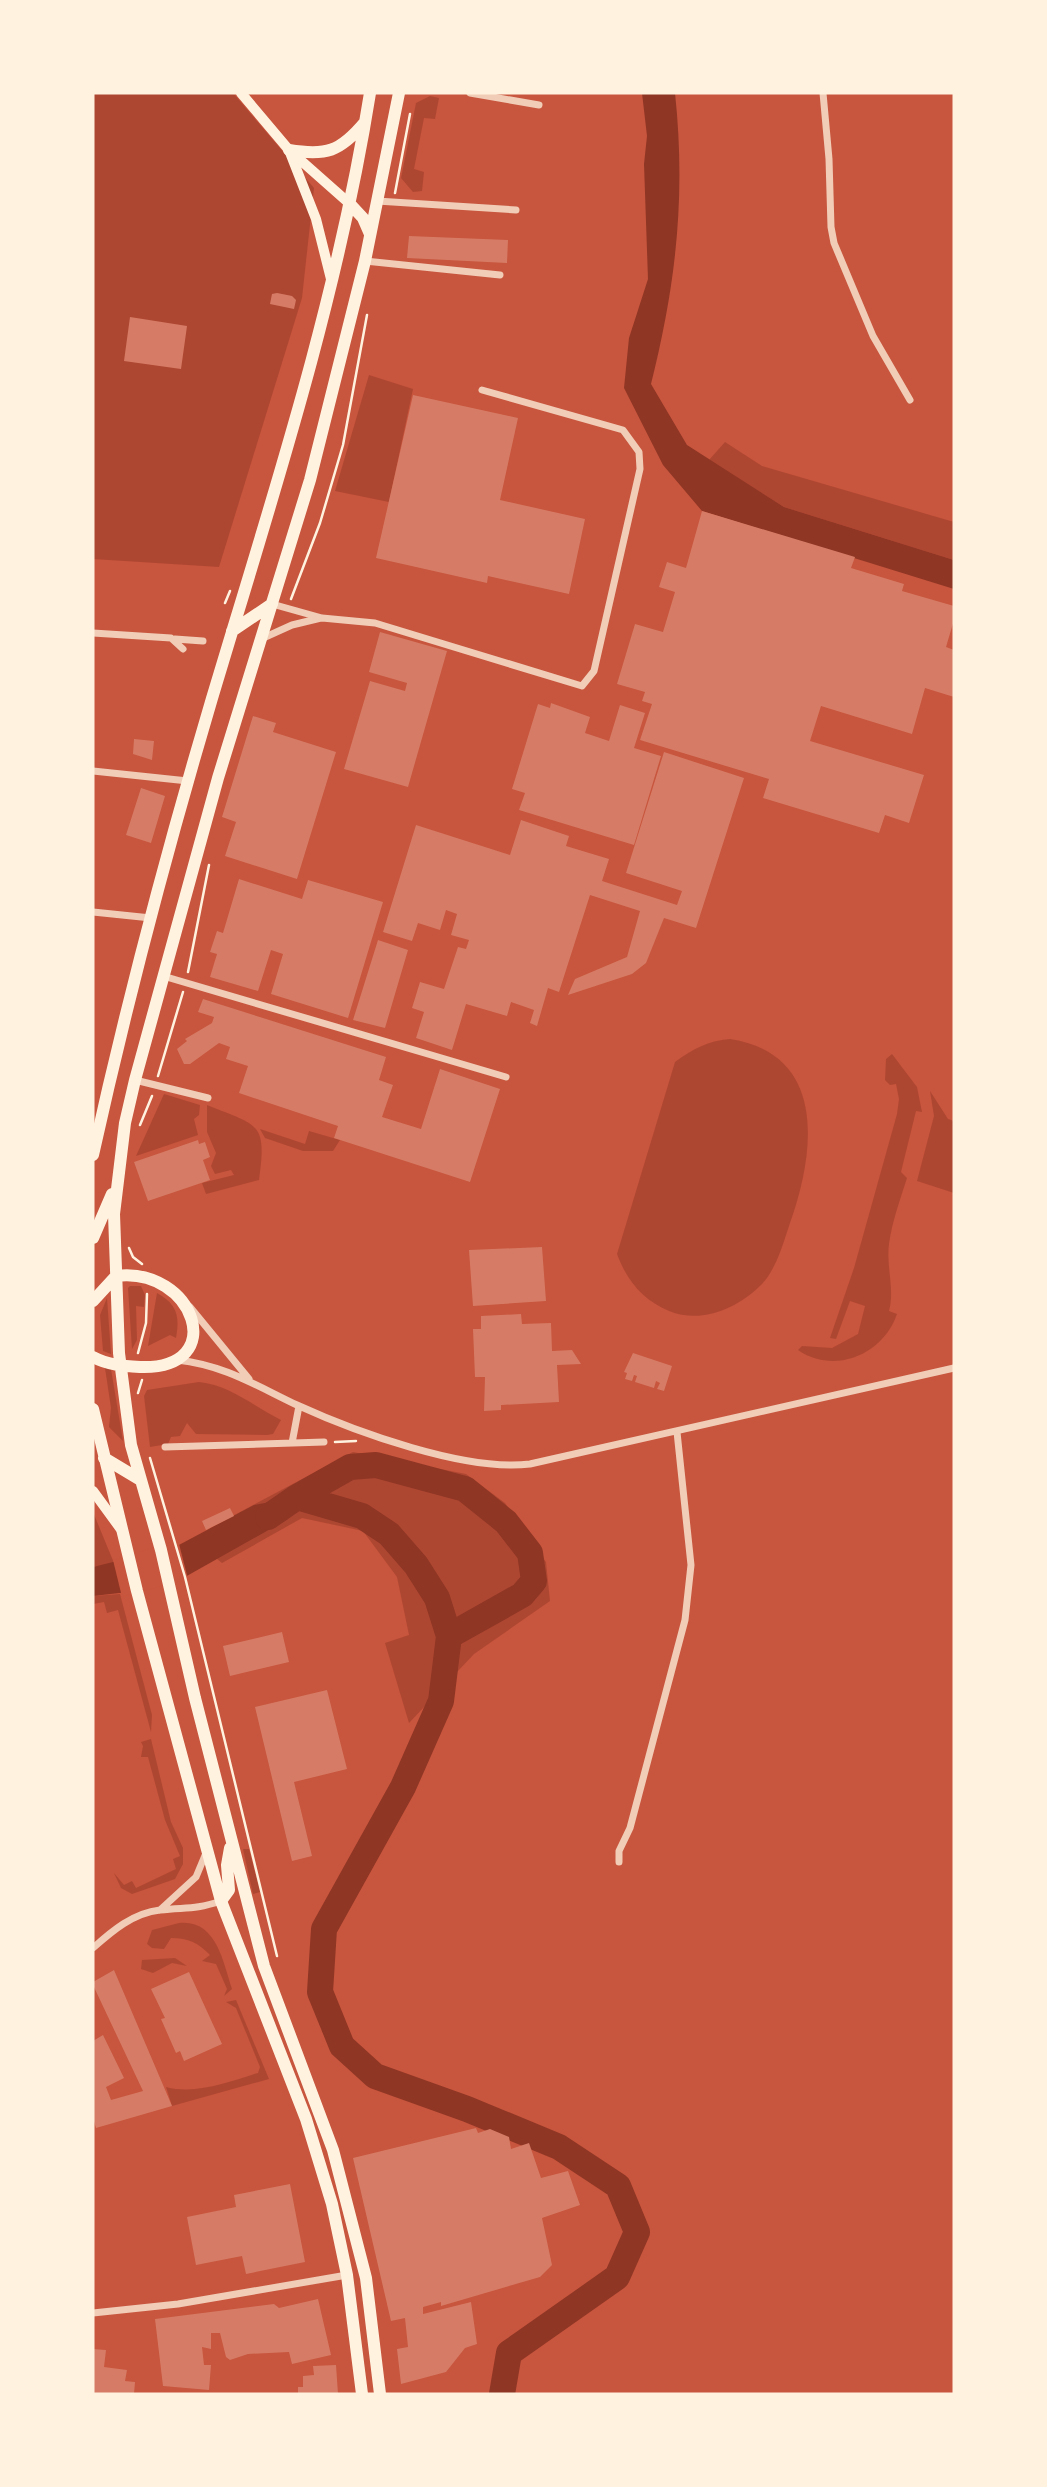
<svg xmlns="http://www.w3.org/2000/svg" width="1047" height="2487" font-family="'Roboto Condensed',sans-serif">
	<style>
		.green { fill: #ae4732 }
		.water { fill: #8f3625 }
		.pier { fill: #c8553d }
		.lines { fill: none; stroke-linecap: round; stroke-linejoin: round }
		.river { stroke: #8f3625; stroke-width: 26 }
		.building { fill: #d67c66 }
		.path { stroke: #fff3e0; stroke-width: 2.5 }
		.minor { stroke: #f1ccb7; stroke-width: 7 }
		.primary { stroke: #fff3e0; stroke-width: 10 }
		.trunk { stroke: #fff3e0; stroke-width: 12 }
	</style>
	<rect width="100%" height="100%" fill="#c8553d"/>
	<path class="green" d="M93,93H233L314,188L302,298L219,567L93,559Z
		M430,96L439,98L435,119L424,118L414,169L424,172L422,191L413,192L401,178L416,103Z
		M369,375L413,389L389,502L335,491Z
		M725,442L762,466L954,522V560L784,507L709,460Z
		M730,1039C828,1054 815,1153 790,1223C783,1244 776,1270 761,1285C737,1309 701,1324 669,1311C643,1300 627,1281 617,1254L675,1062C693,1049 707,1041 730,1039Z
		M892,1054L917,1087L922,1112L916,1111L901,1172L907,1178C900,1200 892,1222 889,1244C886,1268 895,1289 889,1311L897,1314C883,1355 834,1375 798,1350L802,1346L832,1348L858,1334L865,1306L850,1301L836,1339L830,1338L854,1268L897,1114L899,1099L896,1084L890,1085L885,1080L886,1059Z
		M930,1091L948,1119L954,1121V1193L917,1181L934,1116Z
		M164,1094L200,1105L199,1115L194,1119L198,1135L136,1156Z
		M207,1105C259,1126 267,1122 259,1180L206,1194L202,1183L234,1175L231,1170L215,1174L211,1166L216,1153L207,1132Z
		M260,1129L305,1144L309,1131L340,1140L333,1151H303L265,1138Z
		M130,1286H141L145,1295L144,1307L136,1306L137,1340L132,1349L128,1288Z
		M157,1293C177,1304 180,1316 176,1338L170,1335L148,1346Z
		M107,1298L111,1354L103,1351L100,1315Z
		M105,1368L111,1369L123,1441L109,1427L111,1408Z
		M199,1382C230,1385 253,1406 281,1420L273,1434L267,1435L196,1434L187,1423L180,1436L171,1437L168,1444L150,1447L144,1396L147,1390Z
		M353,1452L466,1474L505,1503L546,1562L550,1601L474,1654L409,1723L385,1643L409,1635L397,1577L363,1531L302,1518L222,1563L201,1546L210,1528Z
		M93,1512L114,1563L93,1567Z
		M120,1594L152,1715L151,1732L118,1610L107,1613L104,1602L93,1604V1596Z
		M151,1739L171,1822L183,1848V1864L175,1879L132,1894L121,1888L114,1873L124,1885L132,1881L136,1888L176,1869L173,1859L180,1856L165,1820L148,1757H141L143,1746L141,1742Z
		M243,1849H249L260,1892L253,1894Z
		M179,1923C216,1919 223,1961 232,1989L224,1996L227,1989L216,1964L202,1961L210,1955C198,1943 189,1938 171,1938L164,1949L152,1948L147,1944L152,1930Z
		M175,1958L187,1966L172,1963L153,1973L141,1969L142,1960Z
		M236,2000L269,2079L172,2106L166,2087C196,2095 229,2082 258,2073L260,2067L236,2008L226,2002Z"/>
	<path class="water" d="M642,93H675C686,196 676,284 651,384L687,445L784,507L954,560V589L702,511L663,465L624,388L629,338L648,279L644,164L647,136Z
		M297,1497L288,1519L185,1577L137,1591L93,1596V1567L177,1546L254,1505Z"/>
	<path class="pier" d="M178,1540L188,1579L122,1597L113,1560Z"/>
	<g class="lines">
		<path class="river" d="M297,1497L350,1467L376,1465L465,1489L506,1522L530,1553L534,1581L522,1595L449,1636
			M268,1517L297,1497L362,1516L389,1534L416,1565L437,1598L449,1636L441,1701L403,1787L324,1929L320,1992L342,2046L375,2076L467,2109L559,2147L618,2186L637,2232L617,2277L509,2353L502,2394"/>
	</g>
	<path class="building" d="M409,236L508,240L507,263L407,258Z
		M277,293L292,296L296,300L294,309L270,304L272,294Z
		M130,317L187,326L181,369L124,361Z
		M413,395L518,418L500,500L585,519L569,594L488,576L487,583L376,558Z
		M702,511L855,557L851,568L904,584L902,591L954,606V620L946,647L954,650V697L925,688L912,734L821,706L810,741L924,775L909,823L885,815L879,833L763,798L769,779L640,740L652,704L642,701L645,692L617,684L635,624L663,632L675,592L659,587L667,562L686,568Z
		M380,632L447,651L408,787L344,769L370,681L405,691L407,683L369,672Z
		M551,703L590,717L585,733L609,741L620,705L645,713L634,748L661,756L634,845L519,810L525,793L512,789L538,704L550,708Z
		M253,716L276,723L273,732L336,752L297,879L225,856L236,822L222,817Z
		M134,739L154,741L152,760L133,754Z
		M664,752L744,778L696,928L664,918L646,963L632,974L568,995L575,979L627,957L640,911L590,895L559,992L548,988L537,1026L530,1023L534,1010L511,1002L507,1016L466,1004L452,1050L416,1038L424,1012L412,1008L420,982L444,989L458,947L466,949L469,940L451,935L457,914L446,910L440,930L418,923L412,941L383,932L416,825L510,855L521,820L569,836L566,846L609,859L602,881L677,905L682,891L626,873Z
		M141,788L165,796L151,843L126,835Z
		M239,879L302,899L308,880L383,902L348,1018L271,994L283,954L271,950L258,991L210,977L217,954L210,952L217,931L223,933Z
		M378,940L408,950L385,1028L353,1020Z
		M203,999L386,1057L379,1080L393,1085L382,1117L421,1129L440,1069L500,1089L470,1182L334,1138L338,1126L239,1093L248,1066L226,1059L230,1047L219,1043L190,1064H184L177,1049L187,1041L185,1039L212,1023L214,1017L198,1012Z
		M198,1140L199,1144L205,1142L210,1157L203,1160L210,1180L148,1201L134,1162Z
		M542,1247L546,1301L473,1306L469,1250Z
		M521,1314L522,1324L551,1323L552,1351L572,1350L581,1364L557,1365L559,1402L501,1405V1410L484,1411L485,1377H475L473,1329H481V1316Z
		M633,1353L672,1366L664,1391L657,1389L660,1383L656,1381L654,1388L635,1382L637,1376L634,1375L632,1381L625,1379L627,1373L624,1372Z
		M230,1508L234,1516L206,1530L202,1521Z
		M282,1632L289,1662L230,1676L223,1646Z
		M327,1690L347,1769L294,1782L312,1856L292,1861L255,1707Z
		M114,1970L172,2106L96,2128L93,2118V2041L103,2035L124,2078L106,2087L111,2100L143,2091L93,1985V1982Z
		M189,1972L222,2044L184,2061L180,2051L176,2053L161,2019L165,2018L151,1989Z
		M476,2128L478,2133L490,2129L509,2137L511,2149L529,2143L541,2178L568,2171L580,2205L542,2218L552,2265L540,2277L441,2306V2302L423,2307V2314L471,2302L477,2344L465,2348L446,2372L401,2384L397,2349L408,2347L405,2318L391,2321L353,2158Z
		M290,2184L305,2262L246,2274L242,2256L196,2265L187,2217L236,2207L234,2195Z
		M318,2299L331,2355L292,2364L289,2352L248,2354L230,2360L226,2357L220,2333H211V2349L202,2347L204,2365H211L209,2390L163,2386L155,2319L274,2304L279,2308Z
		M93,2349L106,2350L104,2367L127,2370L125,2381L135,2382L134,2394H93Z
		M336,2365L338,2394H298V2387H303V2376L314,2375L313,2366Z"/>
	<g class="lines">
		<path class="path" d="M395,193L410,114
			M291,599L320,523L343,445L367,315
			M225,603L230,591
			M188,972L209,865
			M158,1076L183,992
			M140,1125L152,1096
			M129,1248L133,1257L142,1264
			M138,1353L146,1323L147,1294
			M138,1393L142,1380
			M335,1442L356,1441
			M150,1458L185,1577L277,1956"/>
		<path class="minor" d="M470,93L539,105
			M823,93L829,159L831,227L834,243L873,336L910,400
			M377,201L516,210
			M365,261L500,275
			M272,604L322,618L375,623L582,686L594,671L640,469L639,452L623,430L482,390
			M93,633L171,638L183,649
			M175,639L203,641
			M261,639L292,625L321,618
			M93,771L188,781
			M93,912L151,918
			M163,976L506,1077
			M135,1080L208,1098
			M190,1307L249,1379
			M177,1360C224,1365 255,1385 297,1405C356,1432 466,1472 530,1464L954,1368
			M292,1443L299,1406
			M165,1447L324,1442
			M619,1862V1851L630,1828L685,1620L691,1565L677,1432
			M160,1910L196,1877L206,1853
			M93,1948C112,1931 133,1913 160,1910C187,1907 194,1910 221,1901
			M93,2313L178,2304L347,2275"/>
		<path class="primary" d="M241,93L289,150L350,204
			M289,150L316,219L331,279
			M93,1491L120,1528"/>
		<path class="trunk" d="M289,150C326,156 340,152 365,122
			M350,204L363,218L370,234
			M232,631L272,604
			M93,1155C132,979 179,805 232,632C286,455 341,276 370,93
			M93,1238L112,1194
			M93,1301L116,1276C194,1266 231,1370 140,1367C123,1366 108,1365 93,1357
			M93,1409L137,1591L221,1901L306,2119L332,2204L347,2275L362,2394
			M104,1458L139,1479
			M221,1901L229,1890L227,1865L230,1848
			M380,2394L366,2278L333,2150L264,1966L195,1698L161,1550L131,1445L119,1353L114,1214L125,1123L135,1080L218,778L310,480L365,261L399,93"/>
	</g>
	<rect width="1047" height="2487" fill="none" stroke="#fff3e0" stroke-width="189"/>
</svg>
